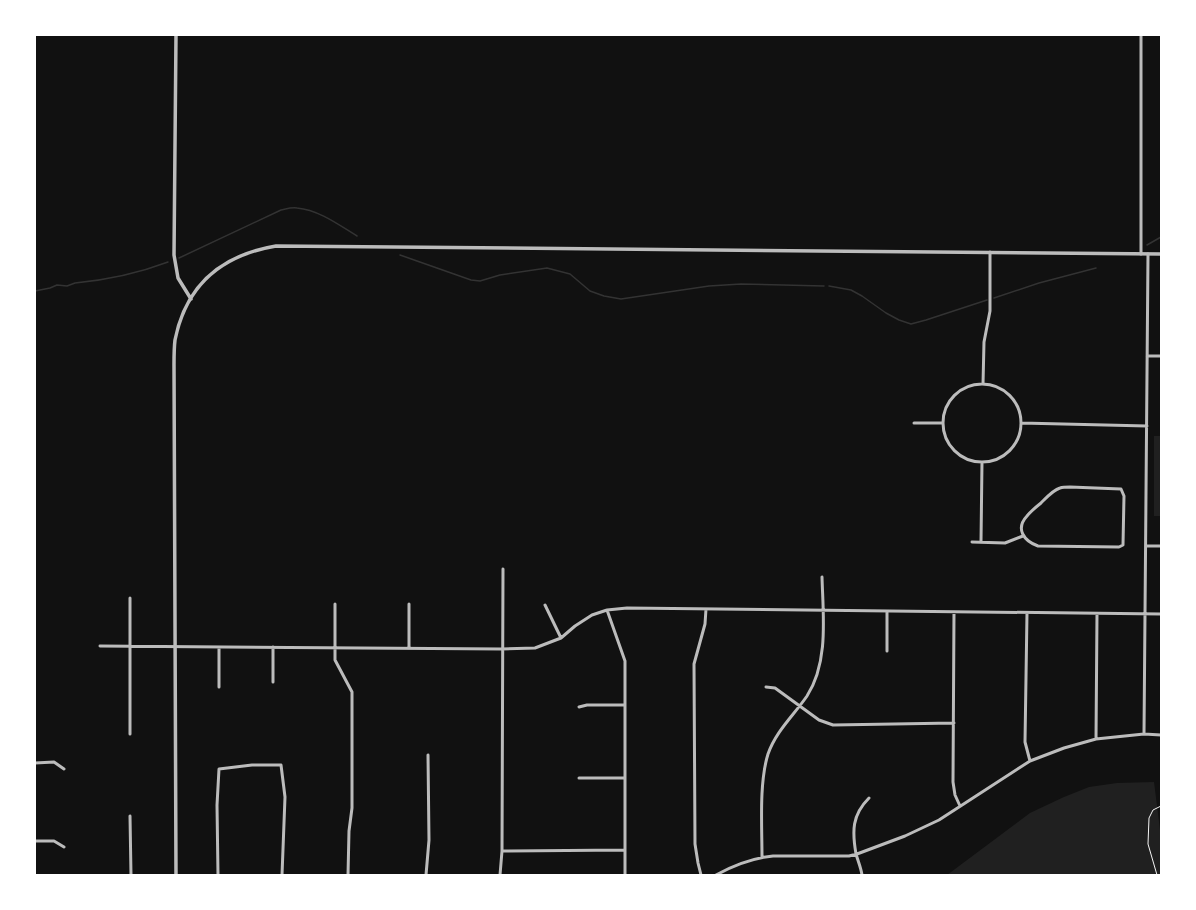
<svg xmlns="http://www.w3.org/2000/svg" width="1196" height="910" font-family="'Noto Sans',sans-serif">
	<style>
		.green { fill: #202020 }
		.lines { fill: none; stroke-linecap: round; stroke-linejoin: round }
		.stream { stroke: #333; stroke-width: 1.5 }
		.path { stroke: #f5f5f5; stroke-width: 1 }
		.minor { stroke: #bcbcbc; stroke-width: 3 }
		.tertiary { stroke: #bcbcbc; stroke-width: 3.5 }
	</style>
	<rect width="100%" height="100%" fill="#111"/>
	<path class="green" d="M1154,436H1161V516H1154Z
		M1154,782L1161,838V875H947L1030,813L1064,797L1089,787L1117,783Z"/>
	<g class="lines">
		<path class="stream" d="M1147,245L1161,237
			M400,255L471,280L480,281L500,275L547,268L570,274L590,291L604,296L621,299L709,286L741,284L824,286
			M179,258L281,210C286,209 292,207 297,208C319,210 339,225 357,236
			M829,286L851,290L862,296L886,313L899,320L911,324L926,320L987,300
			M35,291L50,288L57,285L67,286L75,283C106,280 139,273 168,262
			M994,298L1039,283L1096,268"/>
		<path class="path" d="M1157,875L1148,844L1149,818L1153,810L1161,806"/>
		<path class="minor" d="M1141,254V35
			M1147,356H1161
			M943 423a39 39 0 1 1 78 0a39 39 0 1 1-78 0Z
			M983,384L984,342L990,311V252
			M914,423H943
			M1021,423L1147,426
			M1070,487L1121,489L1124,496L1123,545L1119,547L1038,546C1024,541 1015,529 1027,516C1031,511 1036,507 1041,503C1046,498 1053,490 1060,488C1063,487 1067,487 1070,487Z
			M972,542L1005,543L1023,536
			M981,542L982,462
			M1146,546H1161
			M130,598V734
			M335,604V660L352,692V808L349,831L348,875
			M409,604V648
			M545,605L561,638
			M607,610L625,661V875
			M954,612L953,782L955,795L960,806
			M1027,613L1025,742L1030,761
			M100,646L502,649L535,648L561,638L575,626L592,615L607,610L627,608L1161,614
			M219,647V687
			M273,647V682
			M887,651V611
			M766,687L775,688L819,720L833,725L954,723
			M579,707L587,705H625
			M1144,734L1148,254
			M1096,739L1097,614
			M35,763L54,762L64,769
			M579,778H625
			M130,816L131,875
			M35,841H54L64,847
			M502,851L625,850
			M762,857C762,825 759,783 768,754C776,731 794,715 807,696C829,662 823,615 822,577
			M218,875L217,805L219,769L252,765H281L285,797L282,875
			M426,875L429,840L428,755
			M500,875L502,851L503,569
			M701,875L698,863L695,844L694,664L705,624L706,609
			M716,875C734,865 752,858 773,856H849L857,854L905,836L939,820L1030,761L1064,748L1096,739L1144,734L1161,735
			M862,875C861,868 858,861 856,854C852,831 852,815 869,798"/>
		<path class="tertiary" d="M176,35L174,255L178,278L191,299
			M176,875L174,365C174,357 174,348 175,340C186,285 222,255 276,246L1161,254"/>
	</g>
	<rect width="1196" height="910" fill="none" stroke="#ffffff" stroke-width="72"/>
</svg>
